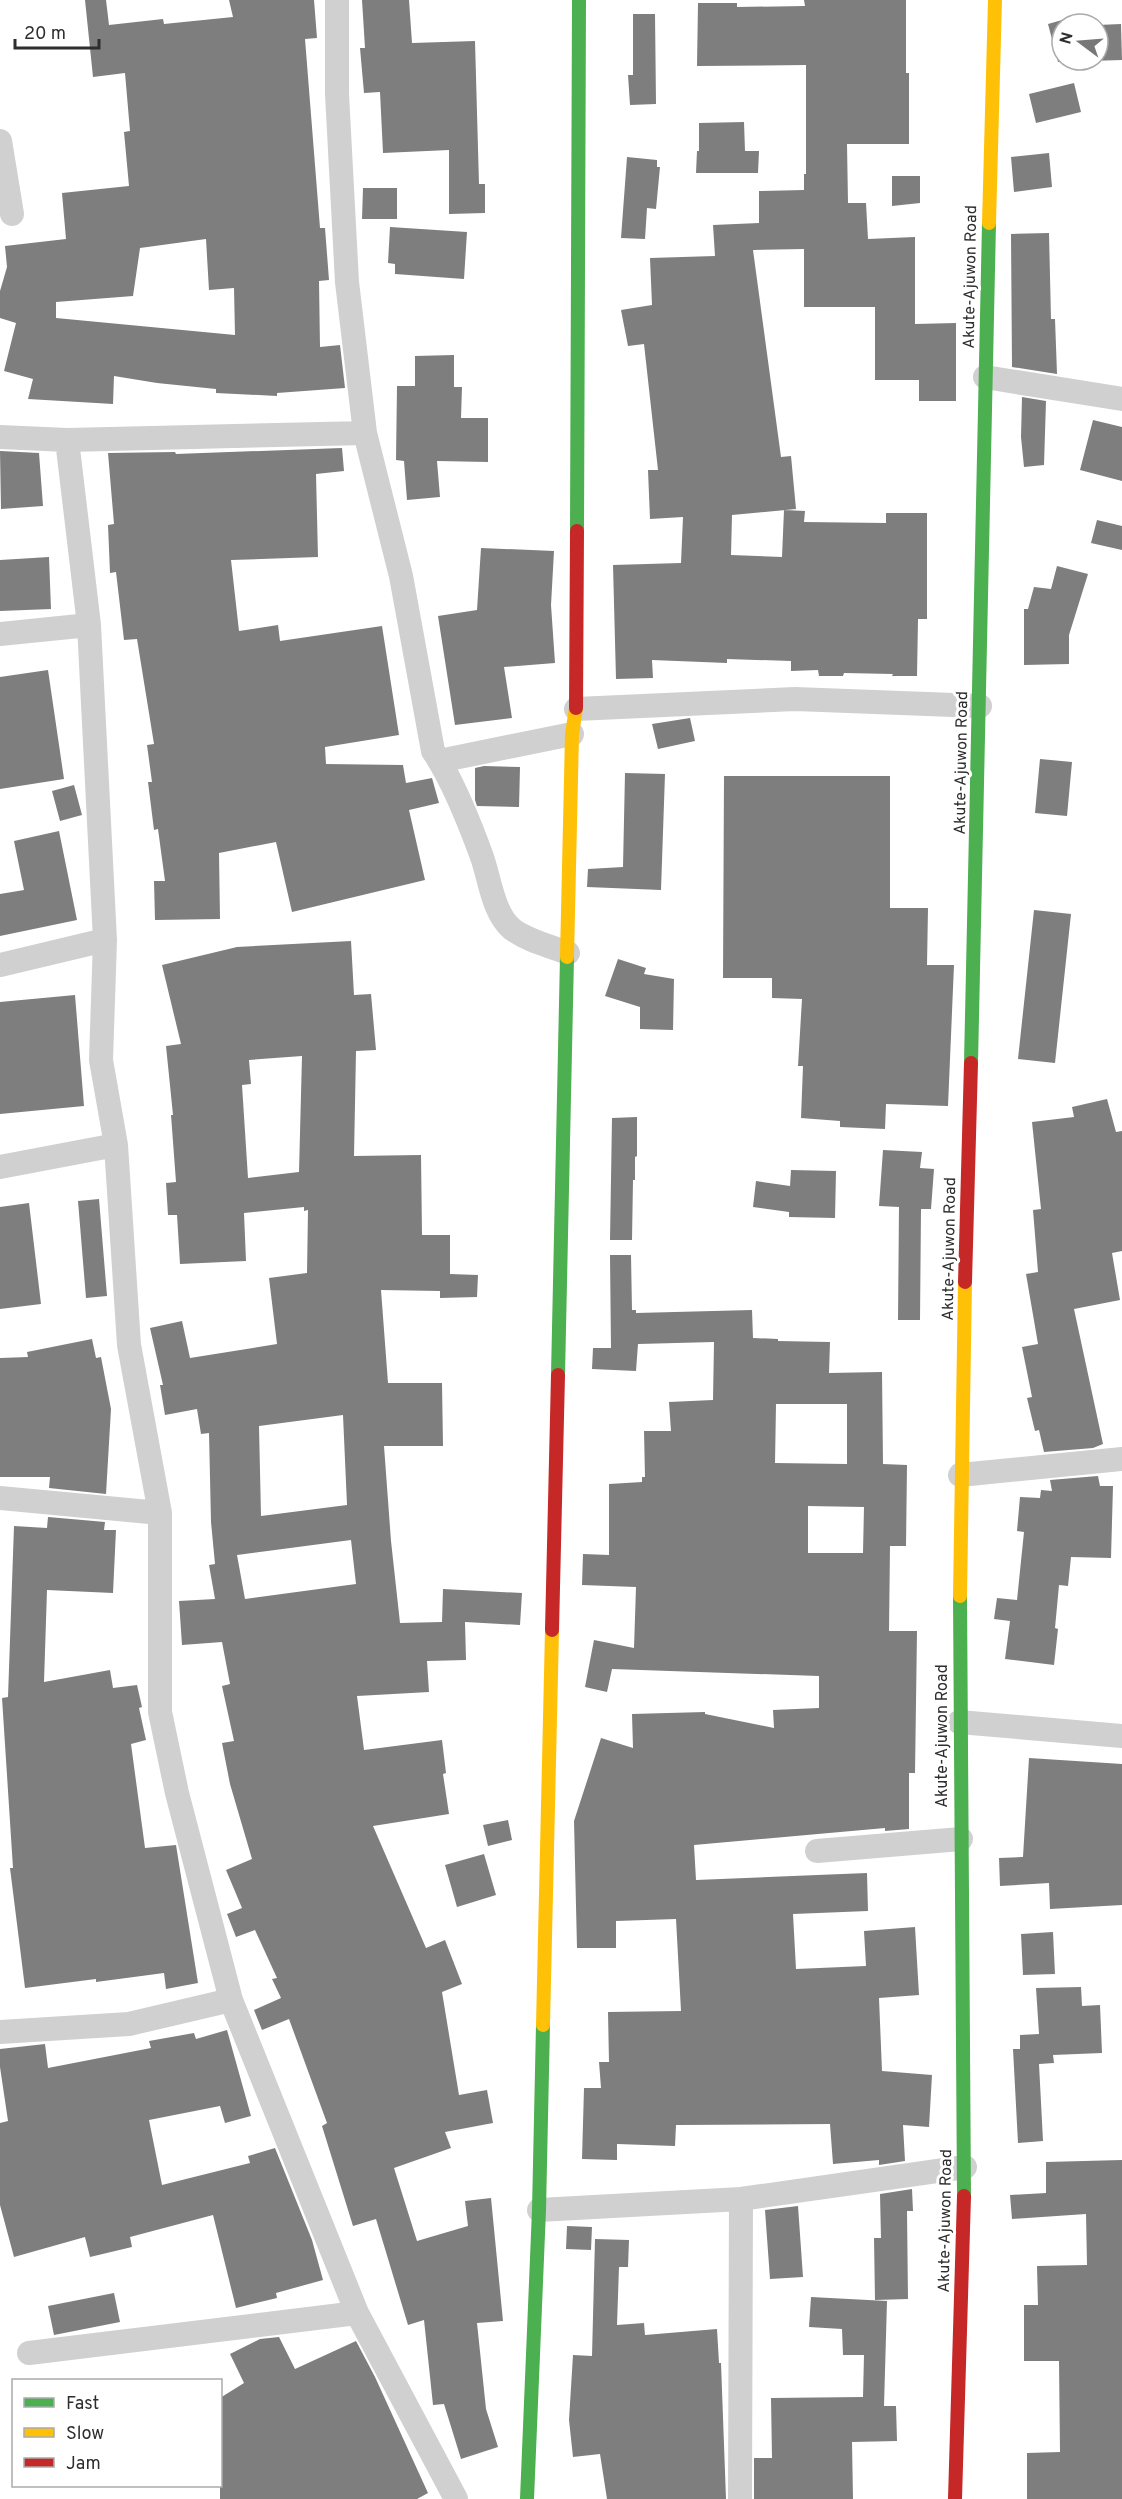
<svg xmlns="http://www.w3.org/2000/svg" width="1122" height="2499" font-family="Overpass,sans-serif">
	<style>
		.building { fill: #7e7e7e; fill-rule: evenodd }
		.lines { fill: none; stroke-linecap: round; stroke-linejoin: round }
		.street { stroke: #d0d0d0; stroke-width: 24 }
		.fast { stroke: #4caf50; stroke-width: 14 }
		.slow { stroke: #ffc107; stroke-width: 14 }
		.jam { stroke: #c62828; stroke-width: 14 }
		.labels { text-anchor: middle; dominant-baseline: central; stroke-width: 6; stroke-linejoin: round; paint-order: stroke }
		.street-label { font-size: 16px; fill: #2e2e2e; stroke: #fff }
	</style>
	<rect width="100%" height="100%" fill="#fff"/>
	<path class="building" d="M85,0H106L109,25L163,19L164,24L233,17L229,0H314L317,38L305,39L320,228H325L329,280L319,281L320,347L340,345L345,388L277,393V396L216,393V389L157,383L114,376L113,404L28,399L33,379L4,371L16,323L0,318V291L7,267L5,246L66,239L62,193L129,186L124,132L130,131L125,73L93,77ZM206,239L209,290L234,288L235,335L56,318V302L133,296L140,248Z
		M362,0H409L412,43L475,41L479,184H485V213L449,214V150L383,153L380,92L364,93L360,48H365Z
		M804,0H906V73H909V144H847L848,203H866L868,239L915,237V324L956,323V401H919V380H875V307H804V249L753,250L781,457L791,456L796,509L732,515L731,555L782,557L784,510L805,511L804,522L886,523V513H927V619H918L917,676H892L893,674L844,673L843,676H819L818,670L791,671V661L727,659V663L652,660L653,678L616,679L613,565L681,563L683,517L650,519L648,470H658L644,344L628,346L621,310L652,305L650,258L715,256L713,225L759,223V191L804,190V174H806V65L697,66L698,3H737V7L805,6Z
		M633,14H655L656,104L630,105L628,75H633Z
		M1076,16L1078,24H1062V60H1098V25L1121,24L1122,60L1058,62L1048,24Z
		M1074,83L1081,112L1036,123L1029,94Z
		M744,122L745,151H759L758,173H696L697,151H699V123Z
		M1049,153L1052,187L1014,192L1011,157Z
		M627,157L657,160V167H660L656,209L647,208L645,239L621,238Z
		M892,176H920V203L892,206Z
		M363,188H397V219H362Z
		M390,227L467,232L464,279L395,274V264L388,263Z
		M1049,233L1051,319H1055L1057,374L1012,367L1011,234Z
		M454,355V387H462L461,418H488V462L437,461L440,497L407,500L404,461L396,460L397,386H415V356Z
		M1022,397L1046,401L1044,465L1024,467L1021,437Z
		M1093,420L1122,427V481L1080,470Z
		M342,448L344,471L316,474L318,557L231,560L239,631L278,625L280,641L382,626L399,735L325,747L326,764L403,765L406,783L432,778L439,803L409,810L425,880L292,912L276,842L219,853L220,919L155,920L154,881H165L158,829L154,830L148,782H152L147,745L154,744L137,639L124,640L116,572L110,573L108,525L114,524L108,453L175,452L176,454Z
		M0,451L39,453L43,506L1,509Z
		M1097,520L1122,526V550L1091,543Z
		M481,548L554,551L551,605L555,663L504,667L512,718L455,725L438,616L477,610Z
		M49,557L51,609L0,611V560Z
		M1057,566L1088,574L1069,635V664L1024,665V609H1028L1034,587L1051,589Z
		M48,670L64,779L0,789V677Z
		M690,718L695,741L658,749L652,724Z
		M1040,759L1072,762L1067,816L1035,813Z
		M484,766L520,767L519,807L477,806L475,800V768Z
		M625,773L665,774L661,890L587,887L588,869L623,867Z
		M724,776H890V908H928L927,965H954L948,1106L886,1104L885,1129L840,1127V1121L801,1118L803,1066H798L802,999L772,998V978H723Z
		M74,785L82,815L60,821L52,791Z
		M59,831L77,920L0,936V894L24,890L14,841Z
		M1034,910L1071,914L1055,1063L1018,1059Z
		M351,941L354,995L371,994L376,1050L356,1051L354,1156L421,1155L422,1235H450V1274L478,1275L477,1297L440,1298V1291L381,1290L388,1383H442L443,1446H384L391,1541L400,1623L442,1622L443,1589L522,1593L520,1625L465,1622L466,1660L427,1661L429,1692L357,1696L364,1750L442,1740L446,1773L443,1774L449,1814L373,1826L426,1948L445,1940L462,1984L442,1992L459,2095L487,2090L493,2123L445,2132L451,2148L394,2168L417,2241L468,2226L465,2201L491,2198L503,2321L477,2323L486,2409L498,2447L461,2459L444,2404L433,2405L424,2320L408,2325L376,2219L353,2226L322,2126L327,2123L289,2019L262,2030L254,2010L281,1998L272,1979L277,1978L255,1930L236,1937L227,1914L242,1908L226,1870L252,1859L230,1784L222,1743L234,1741L222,1686L230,1684L222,1642L182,1645L179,1601L215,1599L209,1565L215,1564L211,1522L209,1433L201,1434L197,1409L165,1415L160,1385H163L150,1328L182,1321L190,1358L277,1344L269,1278L307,1273L308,1210L304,1211V1207L244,1213L246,1261L180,1264L177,1215H168L166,1183L176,1182L171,1115H173L166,1046L181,1044L162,965L237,947ZM302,1056L299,1172L248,1178L242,1085L251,1084L249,1060ZM343,1415L347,1505L261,1516L259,1426ZM351,1540L356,1584L245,1599L237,1555Z
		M618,959L646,968L644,974L674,979L673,1030L640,1029V1007L605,996Z
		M75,995L84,1106L0,1114V1002Z
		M1107,1099L1116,1132L1122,1131V1251L1112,1253L1120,1300L1074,1309L1103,1444L1093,1448L1044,1452L1039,1430L1035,1431L1027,1398L1032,1397L1022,1347L1038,1344L1026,1274L1038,1272L1033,1210L1041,1209L1032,1122L1074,1117L1072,1107Z
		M637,1117V1156L635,1157V1180H633L632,1240H610L612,1118Z
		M883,1150L922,1152L920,1168L934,1169L931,1209H921L920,1320H898L899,1207L879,1206Z
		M791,1170L836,1171L835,1218L789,1217V1212L753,1207L756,1181L790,1186Z
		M99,1199L107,1296L86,1298L78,1201Z
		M29,1203L41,1304L0,1309V1207Z
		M610,1255H631L632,1310H636V1313L752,1310L753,1338L778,1339V1341L830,1342L829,1373L882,1372L883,1464L907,1465L906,1546H890L889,1631H917L915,1773H909V1829L885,1831V1828L694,1845L696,1880L867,1873L868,1911L793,1914L796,1969L866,1966L864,1931L915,1927L919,1995L879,1998L882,2071L932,2075L929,2127L903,2125L905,2161L879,2165V2160L833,2164L830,2124L676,2125L675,2146L617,2144V2160L582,2159L584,2088H601L599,2062H609L608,2012L681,2011L676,1919L616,1921V1948H577L574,1821L601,1738L633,1748L632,1714L705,1712V1714L774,1728L773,1710L819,1708V1676L612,1669L607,1692L585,1687L594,1640L634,1648L636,1587L582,1585L583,1554L609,1555V1484L642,1482V1477H645L644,1431H671L669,1402L713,1400L714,1342L638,1344L636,1371L592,1369L593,1348H611ZM776,1404H847V1464L775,1463ZM808,1506L864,1507L863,1553H808Z
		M92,1339L96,1358L101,1357L111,1409L106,1494L49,1488L50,1477H0V1358L28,1357L27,1352Z
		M1098,1476L1100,1486H1113L1111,1558L1071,1557L1068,1586L1059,1585L1055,1628L1058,1629L1054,1665L1005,1659L1010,1621L994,1619L997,1598L1017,1600L1024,1532L1017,1531L1020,1497L1040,1498L1041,1490L1052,1491L1050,1480Z
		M48,1517L105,1522L104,1530H116L113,1593L47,1590L44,1682L110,1670L113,1688L137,1685L142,1707L139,1708L146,1740L131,1744L145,1848L176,1845L198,1983L166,1989L164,1973L96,1982V1979L25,1988L10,1868H13L2,1698L8,1697L14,1526L47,1528Z
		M1029,1758L1122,1764V1905L1050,1909L1049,1883L1000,1886L999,1858L1023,1857Z
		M508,1820L512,1840L488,1846L483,1825Z
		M484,1854L496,1895L457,1907L445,1865Z
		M1053,1932L1055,1974L1023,1975L1021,1934Z
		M1081,1987L1082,2006L1100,2005L1102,2053L1053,2055L1054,2063L1039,2064L1043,2141L1018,2143L1013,2049H1020V2035L1039,2034L1036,1988Z
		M227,2030L251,2116L225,2123L220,2106L149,2120L162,2185L250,2163L248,2156L275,2148L312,2240L323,2280L276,2293L277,2298L236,2308L213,2215L130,2237L132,2247L90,2257L85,2237L14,2257L0,2205V2123L8,2121L0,2067V2049L45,2044L48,2068L151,2048L149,2041L194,2033L196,2039Z
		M1122,2160V2499H1027V2453L1060,2452L1059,2361H1024V2305H1038L1037,2266L1087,2265L1086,2214L1012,2219L1010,2195L1046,2193V2162Z
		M912,2189L913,2211H907L908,2299L875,2300L874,2238H881L880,2194Z
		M798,2206L803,2277L770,2279L765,2210Z
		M567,2226L592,2227L591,2250L566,2249Z
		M595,2239L629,2240L628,2267H619L617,2325L644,2323L645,2335L717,2329L719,2363H721L726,2499H607L600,2454L573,2457L569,2420L573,2355L592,2356Z
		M114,2293L120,2322L54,2335L48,2306Z
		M811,2297L887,2301L884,2406H896L897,2441L852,2442L853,2499H754V2458H772L771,2398L863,2397L864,2355H843L842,2329L809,2327Z
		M279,2337L295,2369L356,2341L375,2377L428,2493L417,2499H220V2398L244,2383L230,2354L260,2339Z"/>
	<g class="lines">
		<path class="street" d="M337,0V94L347,282L365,433L401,576L433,751C452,779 470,824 482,857C490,880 493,913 512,929C528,941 550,946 568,953
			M0,141L12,214
			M985,377L1122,399
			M0,437L67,440L365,433
			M67,440L89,625L105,940L101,1060L116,1145L129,1345L160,1513V1712L177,1793L231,2000L357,2313L456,2499
			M0,634L89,625
			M576,709L795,699L980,706
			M442,765L449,759L572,734
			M0,965L105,940
			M0,1167L116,1145
			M960,1475L1122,1459
			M0,1498L160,1513
			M959,1722L1122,1736
			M817,1851L961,1839
			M0,2032L129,2024L231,2000
			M539,2210L741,2199L965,2167
			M29,2353L357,2313
			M740,2499L741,2199"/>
		<path class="fast" d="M577,531L579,0
			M971,1063L989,223
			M558,1375L567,957
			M960,1596L964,2196
			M527,2499L539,2210L543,2025"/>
		<path class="slow" d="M989,223L995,0
			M567,957L572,734L576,708
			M960,1596L965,1282
			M543,2025L552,1630"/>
		<path class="jam" d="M576,708L577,531
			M965,1282L971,1063
			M552,1630L558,1375
			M955,2499L964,2196"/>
	</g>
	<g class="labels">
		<g class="street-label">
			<text transform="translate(971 277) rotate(-89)">Akute-Ajuwon Road</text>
			<text transform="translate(962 763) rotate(-89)">Akute-Ajuwon Road</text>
			<text transform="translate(950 1249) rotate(-89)">Akute-Ajuwon Road</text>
			<text transform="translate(943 1736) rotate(-90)">Akute-Ajuwon Road</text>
			<text transform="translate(946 2221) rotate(-89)">Akute-Ajuwon Road</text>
		</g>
	</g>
	<rect x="12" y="2379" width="210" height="108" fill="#ffffff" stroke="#ababab" stroke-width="1.5"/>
	<rect x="24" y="2398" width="30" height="9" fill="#4caf50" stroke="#ababab" stroke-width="1.5"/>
	<text x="66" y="2409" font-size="18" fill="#2e2e2e">Fast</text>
	<rect x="24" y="2428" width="30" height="9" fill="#ffc107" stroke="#ababab" stroke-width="1.5"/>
	<text x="66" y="2439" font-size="18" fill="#2e2e2e">Slow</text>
	<rect x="24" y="2458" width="30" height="9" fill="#c62828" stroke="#ababab" stroke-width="1.5"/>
	<text x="66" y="2469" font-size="18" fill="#2e2e2e">Jam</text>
	<g transform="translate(1080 42) rotate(286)"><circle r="28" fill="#ffffff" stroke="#ababab" stroke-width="1.5"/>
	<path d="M0-4.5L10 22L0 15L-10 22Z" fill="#777777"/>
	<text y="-9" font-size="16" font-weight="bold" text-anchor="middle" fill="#2e2e2e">N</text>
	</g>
	<path d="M15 39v9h84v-9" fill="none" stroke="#2e2e2e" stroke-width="3"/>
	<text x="24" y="39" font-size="18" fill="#2e2e2e" stroke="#ffffff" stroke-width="4.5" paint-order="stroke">20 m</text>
</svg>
